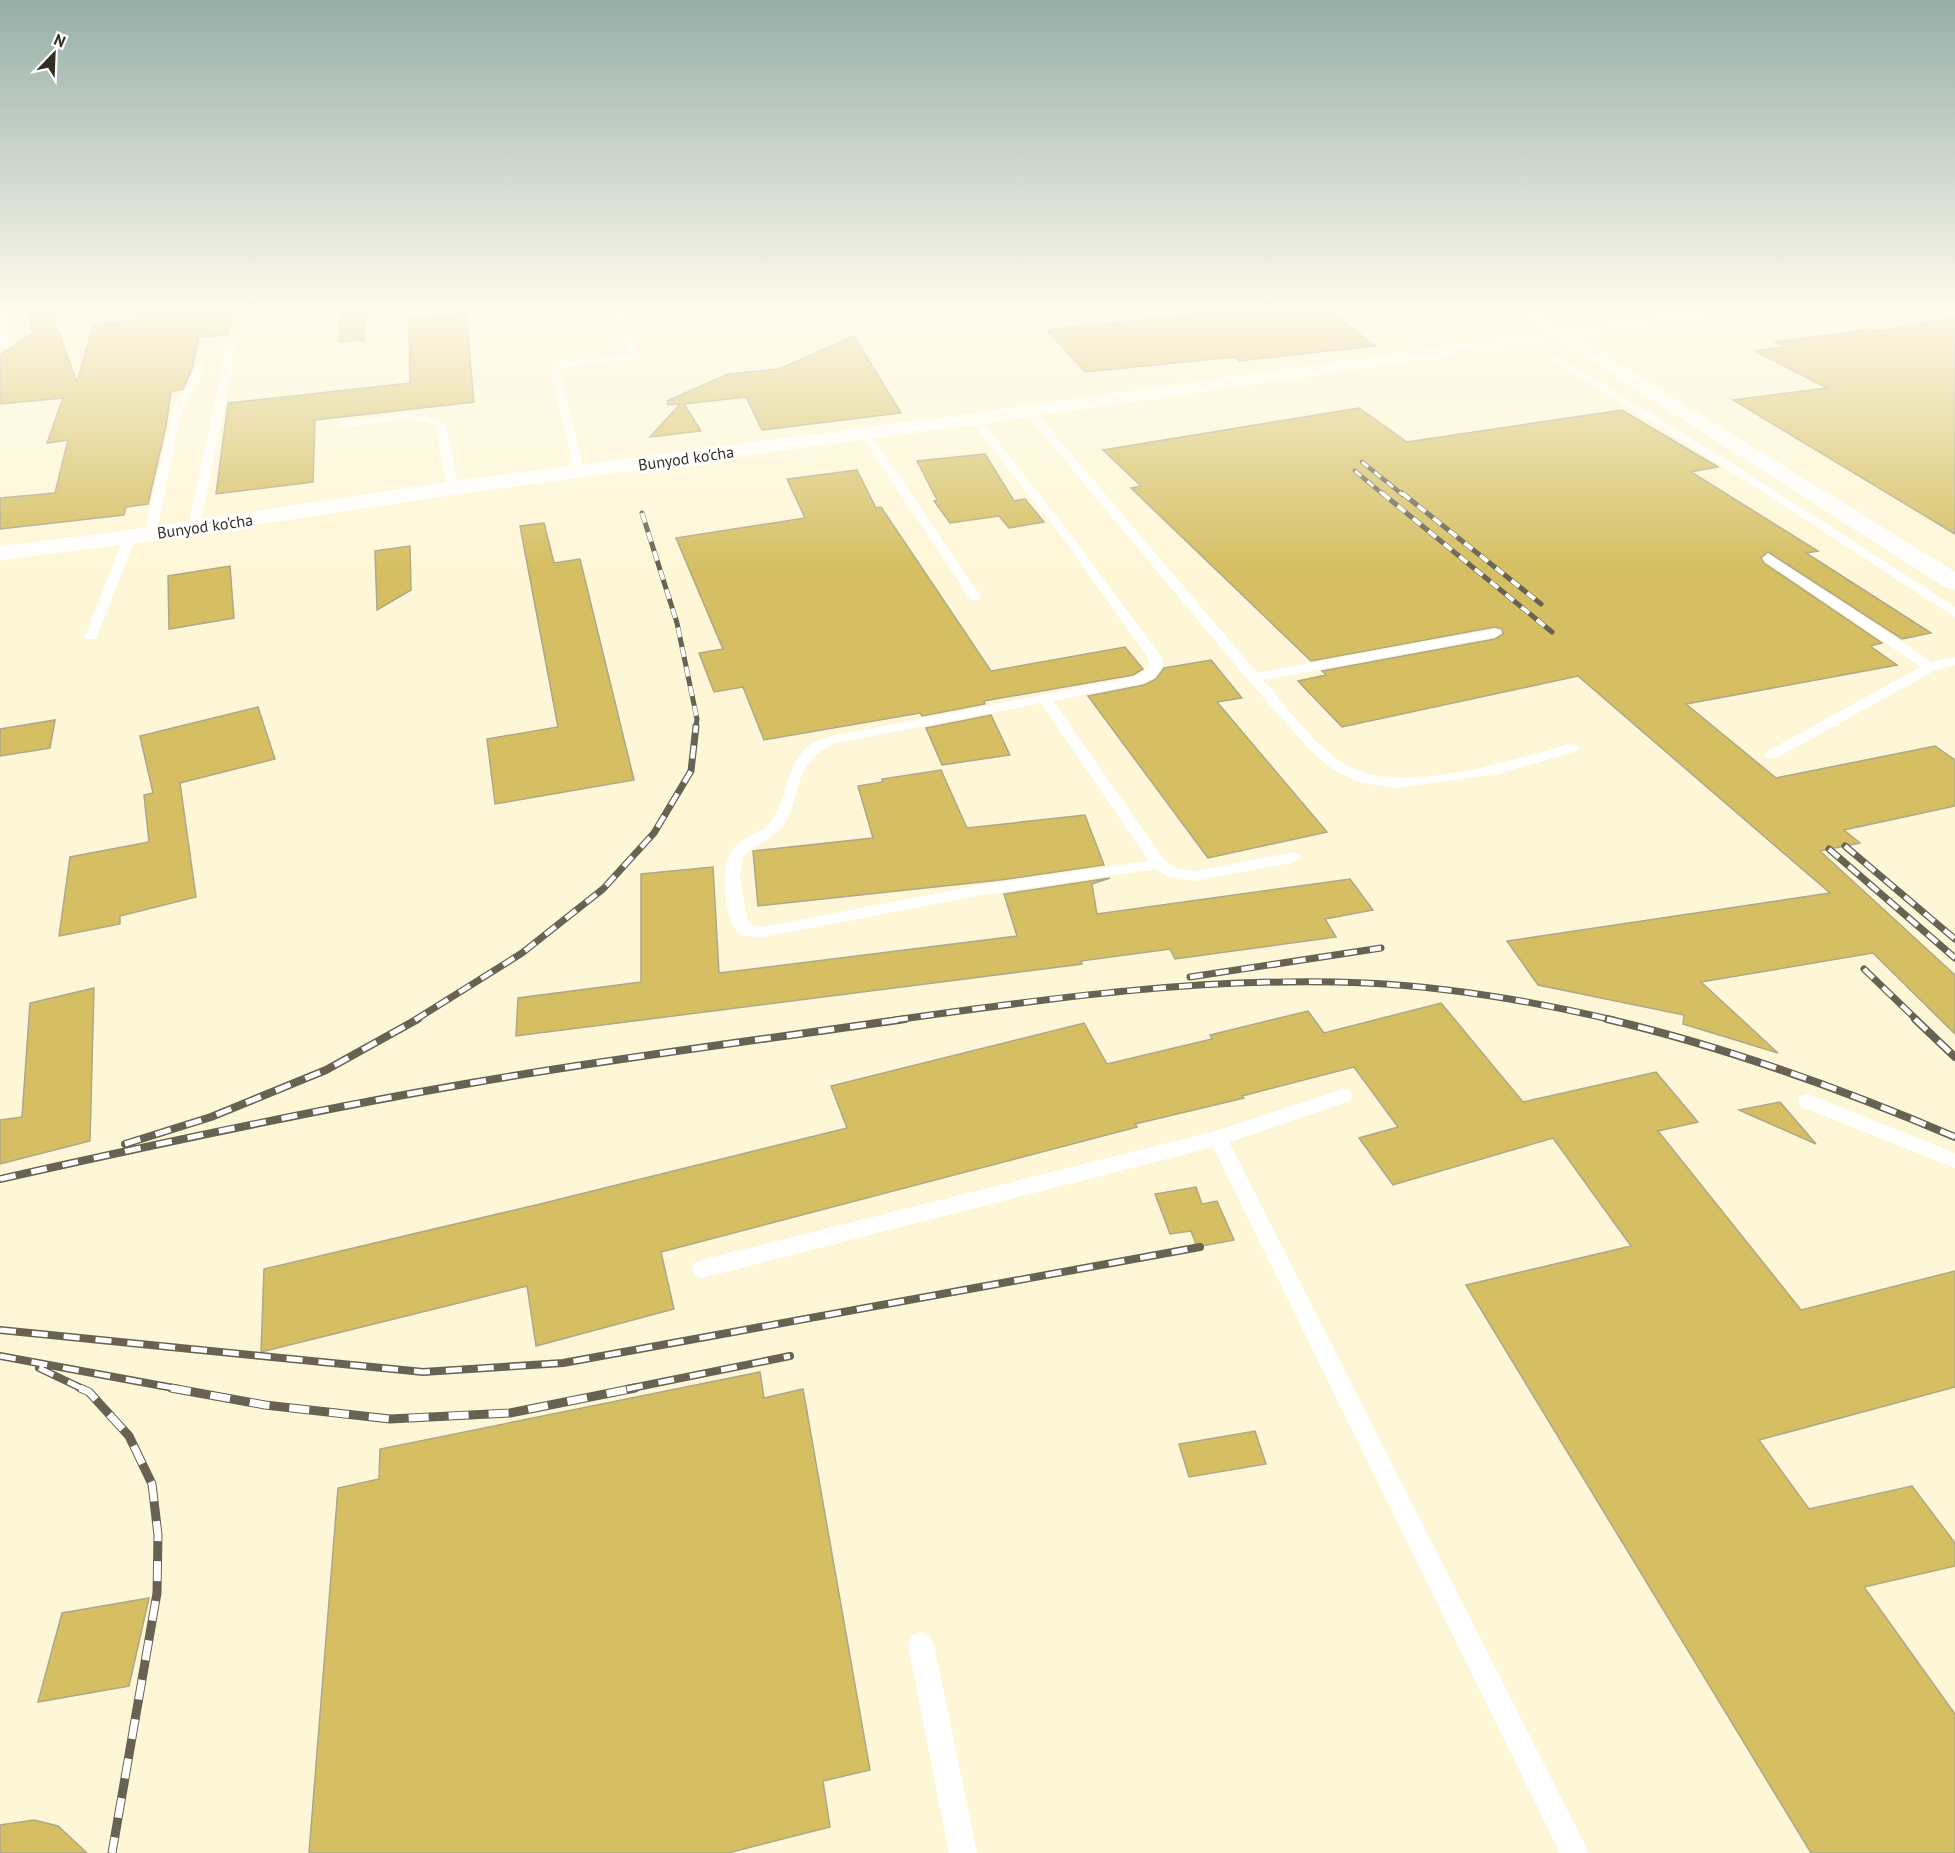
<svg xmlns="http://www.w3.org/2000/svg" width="1955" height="1853" font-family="'PT Sans',sans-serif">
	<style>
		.building { fill: #d5bf62; stroke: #aea789; stroke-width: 1.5 }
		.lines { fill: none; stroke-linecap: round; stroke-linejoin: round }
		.service { fill: #fff; fill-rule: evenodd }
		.minor { fill: #fff; fill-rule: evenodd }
		.tertiary { fill: #fff; fill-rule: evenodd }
		.rail-far4-casing { stroke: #676251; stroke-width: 4.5 }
		.rail-far3-casing { stroke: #676251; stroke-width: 5 }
		.rail-far2-casing { stroke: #676251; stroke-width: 7 }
		.rail-far1-casing { stroke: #676251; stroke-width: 8 }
		.rail-casing { stroke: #676251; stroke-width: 9 }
		.rail-far4 { stroke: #fff; stroke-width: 3; stroke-dasharray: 8; stroke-linecap: butt }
		.rail-far3 { stroke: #fff; stroke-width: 4; stroke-dasharray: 10; stroke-linecap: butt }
		.rail-far2 { stroke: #fff; stroke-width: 4.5; stroke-dasharray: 13; stroke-linecap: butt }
		.rail-far1 { stroke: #fff; stroke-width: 5; stroke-dasharray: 16; stroke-linecap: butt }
		.rail { stroke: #fff; stroke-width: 7; stroke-dasharray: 20; stroke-linecap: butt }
		.labels { text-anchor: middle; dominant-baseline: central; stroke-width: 6; stroke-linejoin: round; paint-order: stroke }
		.far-street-label { font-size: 16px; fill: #322f23; stroke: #fff }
	</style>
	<rect width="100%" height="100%" fill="#fef7d7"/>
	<path class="building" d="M26,309H50L77,382L93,325L138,320L140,309H235L227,335L199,337L192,369L183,389L171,392L166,426L148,504L126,507L124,515L0,529V498L55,493L68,440L47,443L63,398L0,404V355L33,333Z
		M341,309H366L364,340L339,342Z
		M1244,309H1327L1375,346L1239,361L1235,357L1085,372L1047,330Z
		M466,313L474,402L315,420L313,482L216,494L228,403L410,383L409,318Z
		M1955,318V534L1733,400L1827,388L1755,351L1784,347L1775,342L1873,329L1877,331Z
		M854,336L901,413L762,430L746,397L684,404L701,431L650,437L680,404L668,405L667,401L728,374L779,369Z
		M1359,408L1407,442L1622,410L1718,467L1691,472L1818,551L1806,553L1931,633L1902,639L1768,552L1761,558L1764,563L1882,643L1870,646L1897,665L1686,704L1776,778L1935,746L1955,760V806L1844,830L1860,843L1820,851L1955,975V1034L1873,953L1701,982L1778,1053L1683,1024L1684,1015L1538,985L1507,941L1830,893L1578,676L1342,727L1298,681L1326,675L1322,671L1495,639L1503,634L1502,629L1495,627L1311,661L1131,488L1141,486L1103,450Z
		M985,454L1014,501L1025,499L1044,522L1009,528L999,516L950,523L934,501L937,500L917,461Z
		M857,470L876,508L881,507L991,671L1125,647L1143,669L1133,675L984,701L985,704L922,716L920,713L764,740L743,687L714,692L699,653L723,649L676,538L805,518L787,479Z
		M544,523L554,563L580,559L634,780L495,804L487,739L558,727L520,526Z
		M410,546L411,590L377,610L375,551Z
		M230,566L234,618L169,629L168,576Z
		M1211,660L1242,698L1217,702L1327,832L1208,858L1088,696L1144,685L1156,679L1164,668Z
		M258,707L275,759L180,783L196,897L120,916V924L59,936L70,857L149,842L144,795L153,793L140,736Z
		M991,715L1010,755L942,765L926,728Z
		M55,720L50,748L0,756V729Z
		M941,770L967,828L1085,815L1104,865L1000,880L758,906L753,851L873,838L858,786L883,782L882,779Z
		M713,867L719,973L1017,936L1004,894L1110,878L1092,884L1097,914L1350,879L1373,910L1325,919L1336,937L1175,959L1170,949L1081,961L1082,964L516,1036L518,998L641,982V874Z
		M94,988L90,1141L0,1164V1120L22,1117L30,1003Z
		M1441,1003L1523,1102L1656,1072L1698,1122L1658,1131L1801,1310L1955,1271V1387L1759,1440L1809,1509L1912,1486L1955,1543V1566L1864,1587L1955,1714V1853H1811L1466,1285L1631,1246L1553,1138L1393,1185L1359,1138L1398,1127L1354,1067L1242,1096L1244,1098L1135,1124L1137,1127L661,1252L674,1309L536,1346L527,1286L261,1352L264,1269L536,1205L847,1128L831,1086L1084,1023L1107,1064L1212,1039L1210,1035L1308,1011L1324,1033Z
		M1780,1102L1816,1144L1739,1110Z
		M1196,1187L1202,1204L1217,1201L1234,1240L1197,1247L1191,1231L1170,1234L1155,1194Z
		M760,1372L764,1398L803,1389L870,1770L823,1781L830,1827L728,1853H309L338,1488L379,1479L380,1449Z
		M1255,1431L1266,1464L1189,1477L1179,1444Z
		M149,1598L129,1686L38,1702L62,1613Z
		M34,1820L58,1826L87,1853H0V1825Z"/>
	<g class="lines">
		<path class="service" d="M613,309H622L639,356L637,358L560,368L584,472L579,475L574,472L550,366L555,363L629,354Z
			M749,309H768L764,312Z
			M1926,309H1955V313L1936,315Z
			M233,335L238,338L200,527L194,530L188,527L228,338Z
			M1551,356H1557L1735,465L1955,607V617L1727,469L1551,360Z
			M198,361L206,363L195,390L183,407L156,534L154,536H146L144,534L173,407L185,390Z
			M1025,409H1033L1257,673L1495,629L1500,630L1501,633L1495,637L1263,680C1287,707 1315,747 1346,765C1404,798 1511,759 1572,744L1579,748L1577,751L1497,774L1396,788L1358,782L1334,770L1311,751L1249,681L1025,413Z
			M405,414L430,417L446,424L459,488L457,490L453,491L447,488L436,426C406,414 372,424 341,428L336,425L341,422Z
			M975,416L979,417L1072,536L1162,658L1163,665L1155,677L1143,683L1053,701L1165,861L1178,869L1196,871L1294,852L1302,857L1294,862L1196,881L1168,877L1156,869L981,895L764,937C757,937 747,937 741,934C724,924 720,867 731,852C741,838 760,834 771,821C792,793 784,748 828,737L1134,677L1145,671L1149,665L1148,658L1064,540L971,421L970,419ZM1041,703L1149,861L981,885L764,927L752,925L747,920L740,876L743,857C753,845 770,840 780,829C798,810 794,780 810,761C816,754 825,749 832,744Z
			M865,431L869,432L981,597L979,600H971L969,597L860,434Z
			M130,534L136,537L97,636L96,639H86L85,636L124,537Z
			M1769,554L1932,662L1955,657V665L1935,670L1776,758H1766L1764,755L1766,752L1921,667L1765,561L1763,558Z
			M1343,1089L1350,1091L1352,1096L1350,1101L1229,1142L1589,1853H1560L1213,1147L702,1278L695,1275L692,1269L695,1263L702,1260L1216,1131Z
			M1807,1094L1955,1153V1168L1800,1106L1798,1101L1800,1096Z
			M921,1632L930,1636L934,1645L977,1853H949L908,1645L912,1636Z"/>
		<path class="minor" d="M0,309H11C15,324 19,342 0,347Z
			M1560,330L1566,331L1569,335L1566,339L975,425L453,495L130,544L0,560V546L130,530L453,481L975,413Z"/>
		<path class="tertiary" d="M1510,309H1532L1563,329L1691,309H1737L1728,314L1578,338L1955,572V590L1946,588Z"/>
		<g class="rail-far4-casing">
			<path id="rail-far4" d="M1362,462L1403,495
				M1355,471L1384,495"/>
		</g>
		<g class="rail-far3-casing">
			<path id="rail-far3" d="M1382,493L1552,632
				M1402,493L1541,604
				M642,513L677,623L697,719L696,727"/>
		</g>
		<g class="rail-far2-casing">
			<path id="rail-far2" d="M1845,846L1955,939
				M1829,849L1955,958
				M1864,969L1917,1020
				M1190,977L1381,948
				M415,1020L522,953L603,889L654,833L691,771L696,726
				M895,1020C1051,998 1208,976 1366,983C1449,987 1532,1001 1613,1020"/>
		</g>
		<g class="rail-far1-casing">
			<path id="rail-far1" d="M1607,1019C1727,1047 1842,1089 1955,1137
				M1915,1019L1955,1057
				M125,1144L211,1117L326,1070L418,1019
				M0,1179C156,1144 313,1110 471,1083C615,1058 760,1040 905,1019
				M0,1330L423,1372L563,1363L1200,1247
				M0,1356L179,1389
				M39,1368L83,1389
				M627,1389L790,1356"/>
		</g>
		<g class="rail-casing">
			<path id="rail" d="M80,1388L89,1392L129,1436L152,1484L158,1535L157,1593L112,1853
				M171,1388L265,1405L390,1419L510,1413L635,1388"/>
		</g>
		<use href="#rail-far4" class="rail-far4"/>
		<use href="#rail-far3" class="rail-far3"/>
		<use href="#rail-far2" class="rail-far2"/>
		<use href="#rail-far1" class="rail-far1"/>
		<use href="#rail" class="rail"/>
	</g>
	<linearGradient id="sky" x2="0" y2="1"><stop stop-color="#95aea7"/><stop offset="0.54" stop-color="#fffbed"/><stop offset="1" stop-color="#fffbed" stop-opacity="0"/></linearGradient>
	<rect width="1955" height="569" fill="url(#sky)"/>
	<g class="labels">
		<g class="far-street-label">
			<text transform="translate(686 458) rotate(-8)">Bunyod ko'cha</text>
			<text transform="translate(205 526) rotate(-8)">Bunyod ko'cha</text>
		</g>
	</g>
	<g transform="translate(54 54) rotate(23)" stroke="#ffffff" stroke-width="4.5" paint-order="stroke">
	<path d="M0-4.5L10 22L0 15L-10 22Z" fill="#322f23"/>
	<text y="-9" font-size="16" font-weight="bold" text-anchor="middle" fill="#322f23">N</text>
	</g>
</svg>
